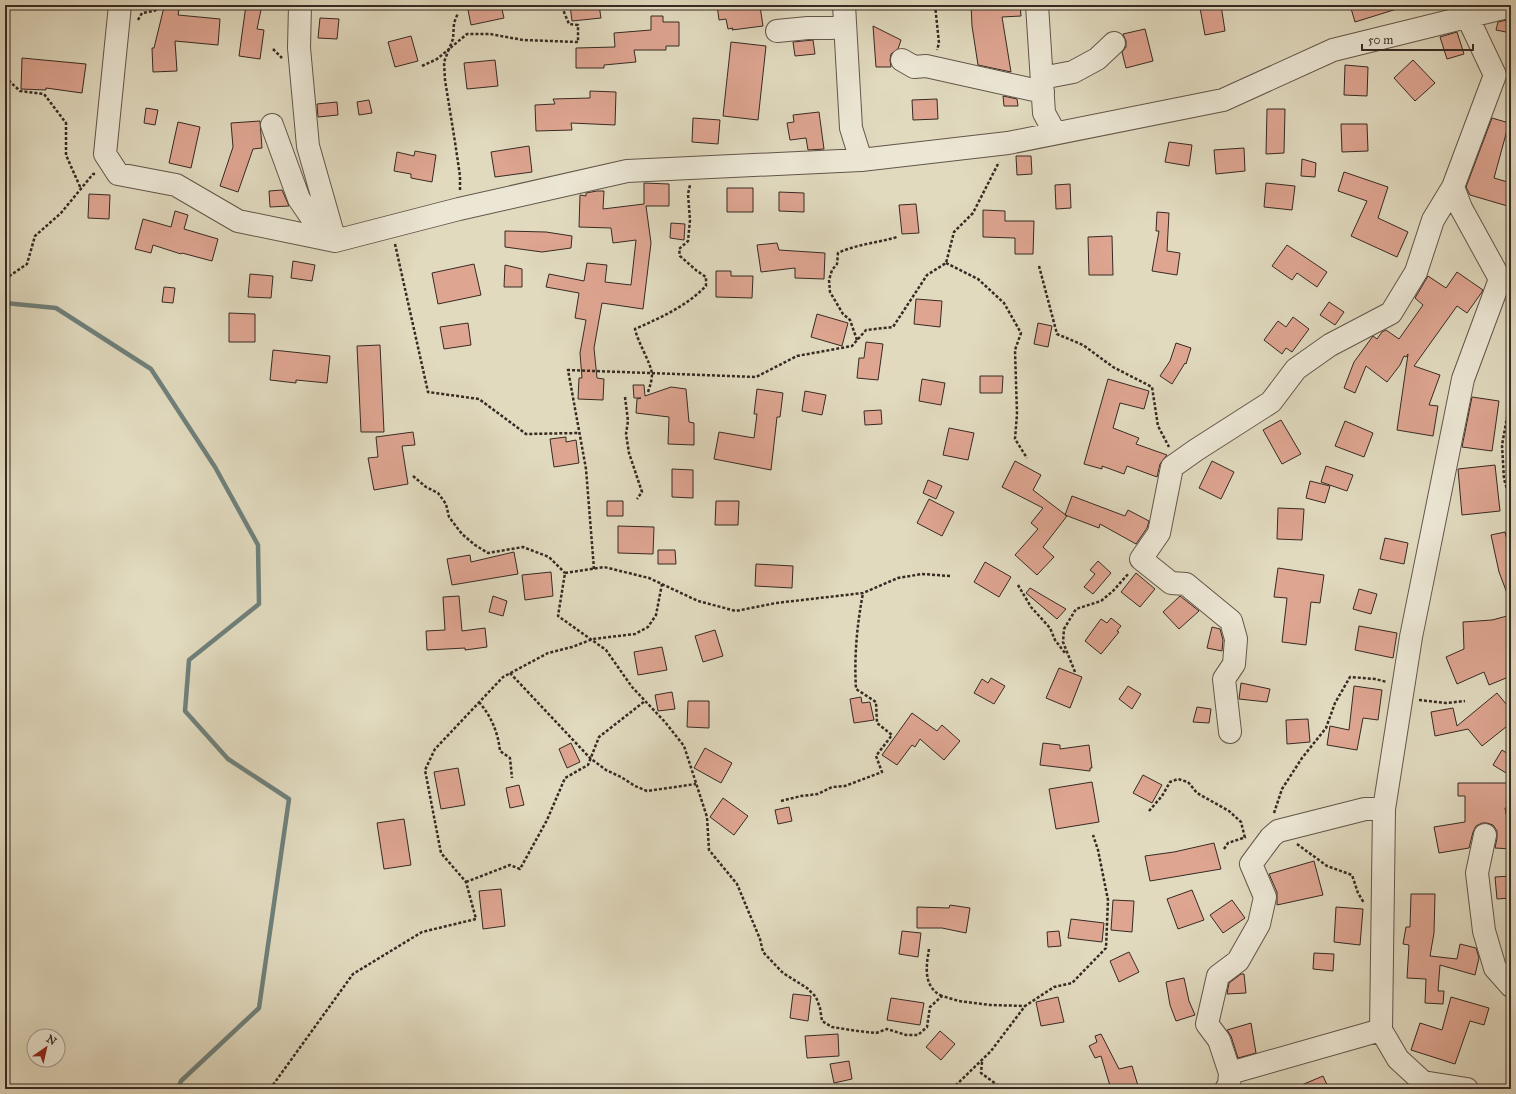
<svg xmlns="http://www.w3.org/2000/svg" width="1516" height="1094" font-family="'IM FELL Great Primer',serif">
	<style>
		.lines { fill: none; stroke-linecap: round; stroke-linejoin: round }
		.stream { stroke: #6f807b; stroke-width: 4.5 }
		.building { fill: #dea591; stroke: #372a23 }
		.minor-casing { stroke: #62564a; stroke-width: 24 }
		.path { stroke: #372a23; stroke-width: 2.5; stroke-dasharray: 3 2; stroke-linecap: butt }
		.minor { stroke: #ece7d5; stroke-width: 22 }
	</style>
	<rect width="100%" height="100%" fill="#e1dabf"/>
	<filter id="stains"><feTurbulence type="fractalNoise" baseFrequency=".005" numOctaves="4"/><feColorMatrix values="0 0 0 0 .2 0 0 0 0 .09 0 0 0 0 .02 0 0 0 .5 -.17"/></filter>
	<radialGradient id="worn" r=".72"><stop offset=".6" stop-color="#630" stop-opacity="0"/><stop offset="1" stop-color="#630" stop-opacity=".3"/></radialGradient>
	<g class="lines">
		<path class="stream" d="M5,303L56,308L151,369L215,467L258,545L259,604L189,660L185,711L228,759L289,799L259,1008L181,1081L178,1089"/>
	</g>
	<path class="building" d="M246,5H262L257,29L264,30L260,59L239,56Z
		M467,5H501L504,18L471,25Z
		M570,5H599L601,18L572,21Z
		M717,5H741V9L760,6L763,26L732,30L733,28L728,29L726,19L719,20Z
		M971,5H1020L1021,16L1002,17L1011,72L978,65L972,26Z
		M1217,5H1221L1225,31L1205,35L1200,8Z
		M1350,5H1400V8L1355,22Z
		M164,7L179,10L178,15L220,19L218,45L175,41L177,71L153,72L152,48H154Z
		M651,16H663V22H679V46H666V50H634L636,62L604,65V68H576V48L615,47L614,33L651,30Z
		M320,18L339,19L337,39L318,38Z
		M1511,19V33L1496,30L1498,22Z
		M873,26L901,40L898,49L891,54L890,60L891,67H876Z
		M1145,29L1153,61L1126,68L1122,52L1126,47V41L1123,34Z
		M1457,32L1464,54L1447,59L1440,37Z
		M411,36L418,61L395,67L388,42Z
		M813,40L815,54L795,56L793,42Z
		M731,42L766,46L758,120L723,116Z
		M22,58L86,64L82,93L46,88V90L21,89Z
		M495,60L498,86L467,89L464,63Z
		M1413,60L1435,83L1415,101L1394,78Z
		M1345,65L1368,67L1367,96L1344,95Z
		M590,91L616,92L615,125L571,123L572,130L536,131L535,105L555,104L553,99L590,98Z
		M1003,96L1017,99L1018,106H1004Z
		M937,99L938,119L913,120L912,100Z
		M369,100L372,113L359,115L357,102Z
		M337,102L338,115L318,117L317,104Z
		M146,108L158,110L155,125L144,123Z
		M1267,109H1285L1284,153L1266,154Z
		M819,112L824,149L808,150L806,138L790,140L787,123L794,122L793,115Z
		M693,118L720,120L718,144L692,142Z
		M1492,118L1509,123L1494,178L1511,183V207L1470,195L1466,187Z
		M260,121L262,148L253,149L238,192L220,186L233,147L231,123Z
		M178,122L200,127L191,168L169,163Z
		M1341,124H1367L1368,151L1342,152Z
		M1169,142L1192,145L1189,166L1165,162Z
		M529,146L532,172L495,177L491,152Z
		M1244,148L1245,171L1216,174L1214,150Z
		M415,151L436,155L432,182L411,178V174L394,171L397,152L414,156Z
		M1016,156H1031L1032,174L1017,175Z
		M1302,159L1316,163L1315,177L1301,176Z
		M1344,172L1388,187L1378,218L1408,232L1397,257L1351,236L1367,201L1338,191Z
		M644,183L669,184V206H646L651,243L643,309L602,303L594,348L597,378L604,379L603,400L578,399L579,378H582L580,353L586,320L575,318L579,293L546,287L549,274L584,281L587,263L607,265L605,282L631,285L636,240L613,243L611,228L579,227L580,195L586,196V193L597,191H604L603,209L644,204Z
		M1266,183L1295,186L1292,210L1264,207Z
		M1070,184L1071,208L1056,209L1055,185Z
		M727,188H753V212H727Z
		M282,190L289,206L270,207L269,191Z
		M779,192L804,193V212L779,211Z
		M89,194L110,195L109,219L88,218Z
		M916,204L919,233L902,234L899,205Z
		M983,210L1005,211V221H1034L1033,254H1015V238L983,237Z
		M175,211L188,215L184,229L218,239L212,261L182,253L181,254L153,245L151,253L135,249L143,219L171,227Z
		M1157,212L1169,213L1167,251L1180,253L1177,275L1152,271L1159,231H1156Z
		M671,223L685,224L684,240L670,238Z
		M505,231L546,232L572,236L571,248L542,252L505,247Z
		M1112,236L1113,275H1089L1088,237Z
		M777,243L779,250L825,253L824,279L795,278V268L761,272L757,245Z
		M1287,245L1327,272L1317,287L1297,273L1292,280L1272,266Z
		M293,261L315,265L312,281L291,278Z
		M474,264L481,295L438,304L432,273Z
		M505,265L522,269V287H504Z
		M716,271H731V276H753L752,298L716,297Z
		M1457,272L1483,290L1482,292L1467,313L1457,306L1414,366L1440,375L1429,405L1438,406L1433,436L1397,430L1408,354L1406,357L1404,356L1400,365L1387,382L1366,366L1355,393L1344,388L1354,362L1373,336L1377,339L1382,332L1386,330L1399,339L1423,305L1415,298L1428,276L1446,288Z
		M250,274L273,276L271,298L248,297Z
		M164,287L175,288L173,303L162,302Z
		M916,299L942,301L940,327L914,324Z
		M1329,302L1344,312L1335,325L1320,315Z
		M229,313L255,314V342H229Z
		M817,314L848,323L842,346L811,337Z
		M1293,317L1309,329L1292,352L1286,348L1282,354L1264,340L1278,321L1286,327Z
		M468,323L471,345L444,349L440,327Z
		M1038,323L1052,326L1048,347L1034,344Z
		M866,342L883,344L878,380L857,378L859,358H864Z
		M1176,343L1191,348L1186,364L1185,363L1172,384L1160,376L1170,361Z
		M380,345L384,432H361L357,346Z
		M273,350L330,356L327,383L296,380V383L270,380Z
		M980,376H1003L1002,393H980Z
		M922,379L945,383L941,405L919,401Z
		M1108,379L1149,391L1144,409L1120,403L1113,428L1139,438L1136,444L1167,455L1160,464L1157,477L1127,466L1124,474L1102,466V469L1084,464Z
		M633,385H644L645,396L671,387L686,389L689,422L694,423V445L668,444L669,417L636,413L637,399L641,398H634Z
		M757,389L783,393L780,417H777L771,470L714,459L719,432L754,438L757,414H754Z
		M805,391L826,395L822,415L802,411Z
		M1472,397L1499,401L1492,451L1462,447Z
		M881,410L882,424L865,425L864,411Z
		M1281,420L1301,454L1282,464L1263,430Z
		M1345,421L1373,433L1364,457L1335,446Z
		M949,428L974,433L968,460L943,455Z
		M413,432L415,445L402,446L408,484L374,490L368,458L378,457L376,437Z
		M566,437V442L576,440L579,463L554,467L550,439Z
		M1015,461L1041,475L1033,490L1067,516L1043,547L1054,557L1037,575L1015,555L1038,529L1031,523L1043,508L1002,487Z
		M1212,461L1234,472L1221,499L1199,488Z
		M1495,465L1500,511L1462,515L1458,469Z
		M1326,466L1353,475L1347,491L1321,482Z
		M672,469L693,470V498L672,497Z
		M928,480L942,486L936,499L923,493Z
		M1310,481L1330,486L1325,503L1306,498Z
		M1072,496L1125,516L1128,510L1149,521L1147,528L1136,544L1100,524L1099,528L1065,515Z
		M929,499L954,512L942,536L917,523Z
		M607,501H623V516H607Z
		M716,501H739L738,525H715Z
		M1278,508L1304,509L1302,540L1277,539Z
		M618,526L654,527L653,554L618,553Z
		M1505,532L1511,557L1510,601L1499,572L1491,535Z
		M1385,538L1408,543L1404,564L1380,559Z
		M658,550H675L676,564H658Z
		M514,552L518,574L452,585L447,559L470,555L471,562Z
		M1098,561L1111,573L1093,594L1084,587L1095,574L1090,570Z
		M985,562L1011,577L999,597L974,582Z
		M756,564L793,566L792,588L755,586Z
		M1278,568L1324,575L1320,603L1311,602L1306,645L1282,642L1287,598L1274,597Z
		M551,572L553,596L525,600L522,575Z
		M1136,573L1155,589L1140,607L1121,592Z
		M1030,588L1066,609L1057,619L1026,593Z
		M1359,589L1377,594L1371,614L1353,609Z
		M459,596L462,631L485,628L487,647L465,650V648L427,650L426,631L445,630L443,597Z
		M493,596L507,601L503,616L489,612Z
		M1180,596L1199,611L1179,629L1163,612Z
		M1511,615V676L1489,685L1484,672L1457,684L1446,657L1464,649L1463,622L1492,620Z
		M1111,618L1121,626L1117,631L1119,632L1101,654L1085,641L1101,619L1107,623Z
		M1359,626L1397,633L1393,658L1355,650Z
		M1212,627L1220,629L1223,640L1222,651L1207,648Z
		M715,630L723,656L703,662L695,636Z
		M662,647L667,670L638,675L634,652Z
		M1059,668L1082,677L1070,708L1046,698Z
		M991,678L1005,686L994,704L974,693L982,679L988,683Z
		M1241,683L1270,689L1267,702L1239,699Z
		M1128,686L1141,694L1132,709L1119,699Z
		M1354,686L1382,690L1378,720L1363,718L1357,750L1327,745L1330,726L1349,730Z
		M672,692L675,709L658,711L655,695Z
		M1497,693L1511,710V723L1482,746L1468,729L1435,736L1431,712L1453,708L1457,726Z
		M861,697L862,703L870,702L874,720L854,723L850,699Z
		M688,701H709V728L687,727Z
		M1197,707L1211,709L1209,723L1193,722Z
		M912,713L937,731L942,725L960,741L944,760L920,739L915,747L912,745L897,765L882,755Z
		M1308,719L1310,742L1287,744L1286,720Z
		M571,743L580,762L567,768L559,749Z
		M1043,743L1060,745V749L1089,745L1092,768H1090V771L1040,765Z
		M705,748L732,763L721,783L694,768Z
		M1502,750L1511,756V776L1493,765Z
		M458,768L465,805L441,809L434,772Z
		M1143,775L1162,785L1152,803L1133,793Z
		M1092,782L1099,822L1056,829L1049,789Z
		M1458,783H1511V807L1505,808L1511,838V849L1495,848L1497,838V831L1493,825L1487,823H1482L1476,826L1473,832L1469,848L1439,853L1434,827L1465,822V796H1458Z
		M519,785L524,805L510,808L506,788Z
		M723,798L748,816L734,835L710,817Z
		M789,807L792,821L778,824L775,810Z
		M404,819L411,865L384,869L377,823Z
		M1214,843L1221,869L1150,881L1145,856L1174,852Z
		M1314,861L1323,895L1277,905V892L1269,874Z
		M1511,876V898L1497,899L1495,877Z
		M501,889L505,926L483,929L479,891Z
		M1192,890L1204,920L1178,929L1167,899Z
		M1411,894H1435L1434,933L1430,956L1457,959L1460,944L1476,948L1479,958L1475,975L1440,965L1438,991H1444L1443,1004L1425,1003L1426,979L1407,978L1409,945L1403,944L1406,927H1410Z
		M1113,900L1134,901L1132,932L1111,930Z
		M1232,900L1245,918L1223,933L1210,915Z
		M950,905L970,908L966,933L942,928H917V907L949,908Z
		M1336,907L1363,909L1360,945L1334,942Z
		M1071,919L1104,923L1102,942L1068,938Z
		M902,931L921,933L918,957L899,954Z
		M1059,931L1061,946L1048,947L1047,932Z
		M1129,952L1139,972L1119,982L1110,961Z
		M1314,953L1334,954L1333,971L1313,969Z
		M1241,974H1244L1246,993L1227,994L1229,983Z
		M1184,978L1189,1001L1195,1015L1176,1021L1170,1005L1166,982Z
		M793,994L811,996L808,1021L790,1018Z
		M1058,997L1064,1022L1041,1026L1036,1002Z
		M1451,997L1489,1008L1484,1025L1470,1021L1455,1064L1411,1050L1420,1023L1442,1030Z
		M891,998L924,1003L920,1025L887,1020Z
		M1251,1023L1256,1053L1238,1058L1231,1036L1227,1030Z
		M940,1031L955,1044L941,1060L926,1047Z
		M838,1034L839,1056L807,1058L805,1036Z
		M1101,1034L1119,1069L1132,1066L1139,1089H1111L1101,1056L1095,1058L1089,1046L1097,1042L1095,1036Z
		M849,1061L852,1079L834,1083L830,1064Z
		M1323,1076L1329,1089H1292Z"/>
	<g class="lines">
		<g class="minor-casing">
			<path id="minor" d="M120,5L105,154L118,174L176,185L238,221L335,241L459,209L627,171L861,160L1008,143L1223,100L1333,50L1511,6
				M300,5L299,48L308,146L335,241
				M844,5L851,128L861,160
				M1037,5L1044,113L1055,133
				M777,31L808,28H831L845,25
				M902,60L914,67L926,66L1043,92
				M1042,78L1073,72L1097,59L1114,43
				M272,125L299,199L316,224L334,240
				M1230,732L1224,679L1234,664L1236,639L1231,621L1186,584L1171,583L1141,559L1159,533L1172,467L1196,450L1271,402L1296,369L1330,345L1391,313L1416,272L1433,220L1453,187
				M1485,835L1477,873L1484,931L1495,968L1511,986
				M1230,1073L1219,1040L1207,1024L1218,976L1238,961L1259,924L1265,897L1251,864L1271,837L1278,831L1365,809H1384
				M1226,1089L1229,1085L1230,1073L1381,1030
				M1467,1089L1423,1082L1398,1059L1381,1030L1384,809L1411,637L1463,379L1500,279L1461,208L1453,187L1495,75L1467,16L1468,5"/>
		</g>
		<path class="path" d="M935,5L939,43L937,50
			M138,20L142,13L154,11L164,5
			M273,49L282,58
			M5,57V58
			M422,66L437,59L449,49L453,39L454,23L458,13
			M5,77L20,91L44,94L66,123V155L81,189
			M460,190V176L455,142L445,80L444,62L449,49L467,34H490L523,40L578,42V25L569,24L561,5
			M395,244L428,392L479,399L526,434L579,433
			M946,263L978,279L1004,303L1021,333L1015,350L1017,414L1015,439L1027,458
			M1039,266L1057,334L1083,345L1113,367L1152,387L1158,426L1169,447
			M5,279L27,264L35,236L61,213L93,174H96
			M857,340L850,320L843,314L830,292L829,280L832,270L837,264L838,253C857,244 877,243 897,237
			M648,392C650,386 652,380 652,374C651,363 638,343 635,329C662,317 685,307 706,286V277L697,271L680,256L679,249L688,241L690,220L688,194L690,185
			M1511,396L1502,445L1504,479L1511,503
			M625,397L628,421L626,434L629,453L642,492L637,499
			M413,476L426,487L438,493L446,504L449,517L462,534L475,545L488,553L523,547L549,557L565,573
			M594,569L586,469L568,370L756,377L797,356L852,346L866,330L893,327L927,275L946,263L954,232L973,213L999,162
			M950,576L922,574L898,578L863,593L776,603L736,611L698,601L649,578L604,567L565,573L558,616L606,650L632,687L665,722L684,746L707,817L709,850L737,884L760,939L763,952L783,973L807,988L816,997L820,1008L822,1021L832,1027L858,1031L876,1033L887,1029L906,1035H918L927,1027L930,1007L942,996L959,1001L990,1005L1025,1006
			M1018,585L1031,607L1050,628L1055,640L1065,653
			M1075,672L1063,642L1064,629L1076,609L1101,601L1113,591L1129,573
			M510,673L590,758L606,770L621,777L635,786L647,791L696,784
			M1419,700L1446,703L1465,701
			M479,702C491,716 498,732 500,751L510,758L512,778
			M781,801L801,796L818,794L832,787L845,786L882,772L876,756L892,735L877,723L876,702L856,689C854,656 857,625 863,593
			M1149,811L1162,796L1170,782L1178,779L1188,782L1197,793L1229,811L1241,822L1245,838
			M1274,813L1282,789L1302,758L1326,728L1335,703L1350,677L1375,679L1387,682
			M1297,844L1327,866L1352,875L1358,893L1364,903
			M1224,849L1228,843L1246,837
			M466,882L510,865L520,869L547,820L565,778L588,765L599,737L645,701
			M929,949C926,967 923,987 942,996
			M982,1062L981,1073L1000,1087V1089
			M270,1089L353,974L422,932L476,919L466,882L441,853L425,770L435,749L503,677L548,653L572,647L593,639L635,634L648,627L656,615L662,584
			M952,1089L991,1051L1025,1006L1054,987L1072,983L1106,948L1108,900L1098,850L1093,835"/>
		<use href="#minor" class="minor"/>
	</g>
	<rect width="1516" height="1094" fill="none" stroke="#e1dabf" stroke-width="20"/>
	<rect x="6" y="6" width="1504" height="1082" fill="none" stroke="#372a23" stroke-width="2"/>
	<rect x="10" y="10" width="1496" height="1074" fill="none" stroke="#372a23"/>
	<g transform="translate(46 1048) rotate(34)"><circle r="19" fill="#ece7d5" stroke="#a49b8e"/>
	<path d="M0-3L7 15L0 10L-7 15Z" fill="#8f2418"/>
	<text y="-6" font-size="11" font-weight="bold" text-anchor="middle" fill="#372a23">N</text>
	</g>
	<path d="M1362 44v6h111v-6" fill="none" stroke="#372a23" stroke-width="2"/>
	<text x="1368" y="44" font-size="12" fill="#372a23" stroke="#ece7d5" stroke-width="3" paint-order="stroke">50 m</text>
	<rect width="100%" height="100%" filter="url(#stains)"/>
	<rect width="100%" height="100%" fill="url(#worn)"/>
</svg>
